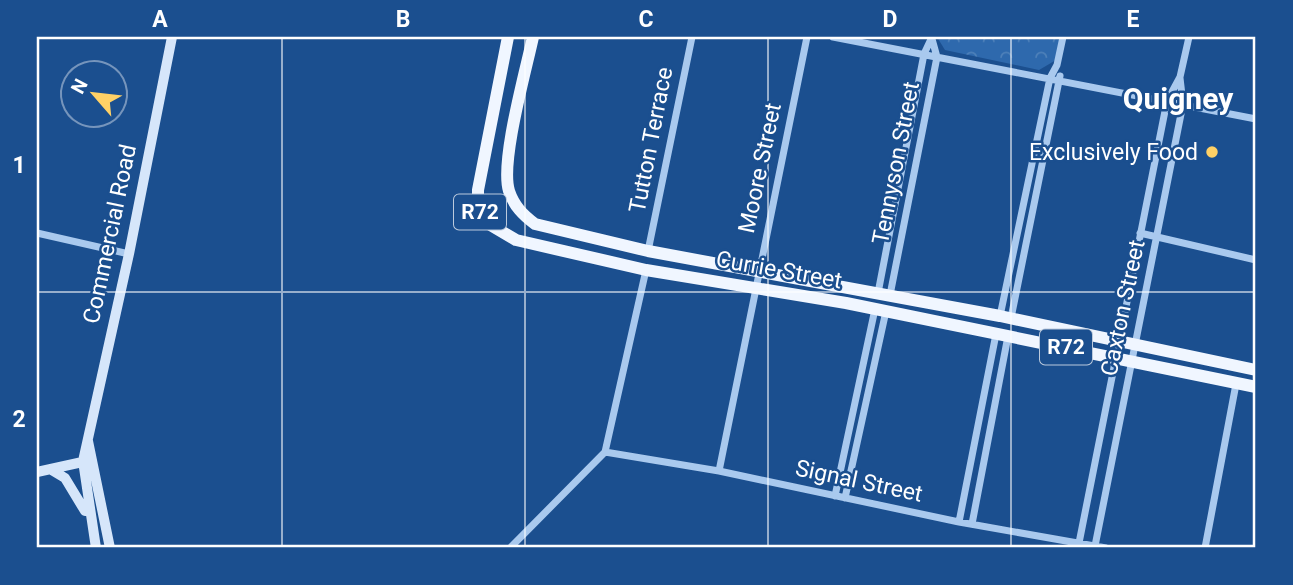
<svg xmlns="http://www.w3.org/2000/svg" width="1293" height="585" font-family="Roboto,sans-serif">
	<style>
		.park { fill: url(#park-crowns) }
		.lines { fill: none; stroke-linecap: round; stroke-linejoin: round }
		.street { stroke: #a9c9ee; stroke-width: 7 }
		.secondary { stroke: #d6e6fa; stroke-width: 10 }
		.primary { stroke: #f0f6ff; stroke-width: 12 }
		.grid { fill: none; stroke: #fff; stroke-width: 2; stroke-opacity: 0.55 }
		.poi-dot { fill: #ffd166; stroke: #1b4f8f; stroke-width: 2.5 }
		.labels { text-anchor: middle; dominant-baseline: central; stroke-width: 5; stroke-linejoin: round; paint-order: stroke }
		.shield { fill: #1b4f8f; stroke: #bbcadd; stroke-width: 2 }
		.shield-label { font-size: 21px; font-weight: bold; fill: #fff }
		.street-label { font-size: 23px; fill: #fff; stroke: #1b4f8f }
		.poi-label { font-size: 23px; fill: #fff; stroke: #1b4f8f; text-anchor: end }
		.district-label { font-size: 30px; font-weight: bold; fill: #fff; stroke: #1b4f8f }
		.neatline { fill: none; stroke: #fff; stroke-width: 2.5 }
		.grid-label { font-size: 23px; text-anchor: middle; font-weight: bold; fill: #fff }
	</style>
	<defs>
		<pattern id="park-crowns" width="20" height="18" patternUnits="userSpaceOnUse" patternTransform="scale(1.75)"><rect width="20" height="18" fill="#2e69ad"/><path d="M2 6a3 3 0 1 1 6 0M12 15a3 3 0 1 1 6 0" fill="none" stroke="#4d80b9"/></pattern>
	</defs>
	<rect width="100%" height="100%" fill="#1b4f8f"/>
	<path class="park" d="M937,37H1060L1056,60L1039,70L945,50Z"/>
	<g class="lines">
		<path class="street" d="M833,37L1256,119
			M37,233L129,254
			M1140,233L1256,260
			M648,251L692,37
			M878,293L924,54L932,37
			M890,295L937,57L932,39
			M1000,316L1050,78L1057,65L1063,37
			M1011,318L1060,76
			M605,452L719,471L959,522L1106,548
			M605,452L646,270
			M719,471L807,37
			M835,496L875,309
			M845,498L886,311
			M959,522L996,334
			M972,524L1008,336
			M1079,543L1167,101L1180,77L1189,37
			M1095,546L1183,104L1180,78
			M510,548L605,452
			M1205,548L1236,384"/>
		<path class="secondary" d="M88,441L110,548
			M50,469L65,478L85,511
			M37,472L87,461
			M96,548L83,461L129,254L172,37"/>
		<path class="primary" d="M508,37L478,190V210L489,224L516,240L646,270L846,303L1256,387
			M533,37C526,70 500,162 509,191C514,206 523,215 535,224L648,251L1000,316L1256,370"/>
	</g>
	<path class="grid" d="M282,37V548M525,37V548M768,37V548M1011,37V548M37,292H1256"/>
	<circle class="poi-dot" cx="1212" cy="152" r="7"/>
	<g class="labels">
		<g class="shield">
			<rect x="454" y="194.5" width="52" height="35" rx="5"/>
			<rect x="1040" y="329.5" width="52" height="35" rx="5"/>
		</g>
		<g class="shield-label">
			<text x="480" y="212">R72</text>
			<text x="1066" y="347">R72</text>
		</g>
		<g class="street-label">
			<text transform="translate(651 140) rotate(-79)">Tutton Terrace</text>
			<text transform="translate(896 163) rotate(-79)">Tennyson Street</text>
			<text transform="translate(760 168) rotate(-78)">Moore Street</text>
			<text transform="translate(110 234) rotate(-78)">Commercial Road</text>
			<text transform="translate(779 270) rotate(10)">Currie Street</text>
			<text transform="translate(1123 308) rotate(-78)">Caxton Street</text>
			<text transform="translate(859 481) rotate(12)">Signal Street</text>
		</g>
		<g class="poi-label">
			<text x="1198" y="152">Exclusively Food</text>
		</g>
		<g class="district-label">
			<text x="1178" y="98">Quigney</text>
		</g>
	</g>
	<rect width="1293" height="585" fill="none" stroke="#1b4f8f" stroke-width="77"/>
	<g transform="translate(94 94) rotate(298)"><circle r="33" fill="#1b4f8f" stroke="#7695bc" stroke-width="2"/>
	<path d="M0-5L12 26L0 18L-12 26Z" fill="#ffd166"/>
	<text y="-10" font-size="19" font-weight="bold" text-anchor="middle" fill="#ffffff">N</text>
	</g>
	<rect x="38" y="38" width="1216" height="508" class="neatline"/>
	<g class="grid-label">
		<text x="160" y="27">A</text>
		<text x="403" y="27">B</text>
		<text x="646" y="27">C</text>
		<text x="890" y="27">D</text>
		<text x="1133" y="27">E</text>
		<text x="19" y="173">1</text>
		<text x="19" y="427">2</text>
	</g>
</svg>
